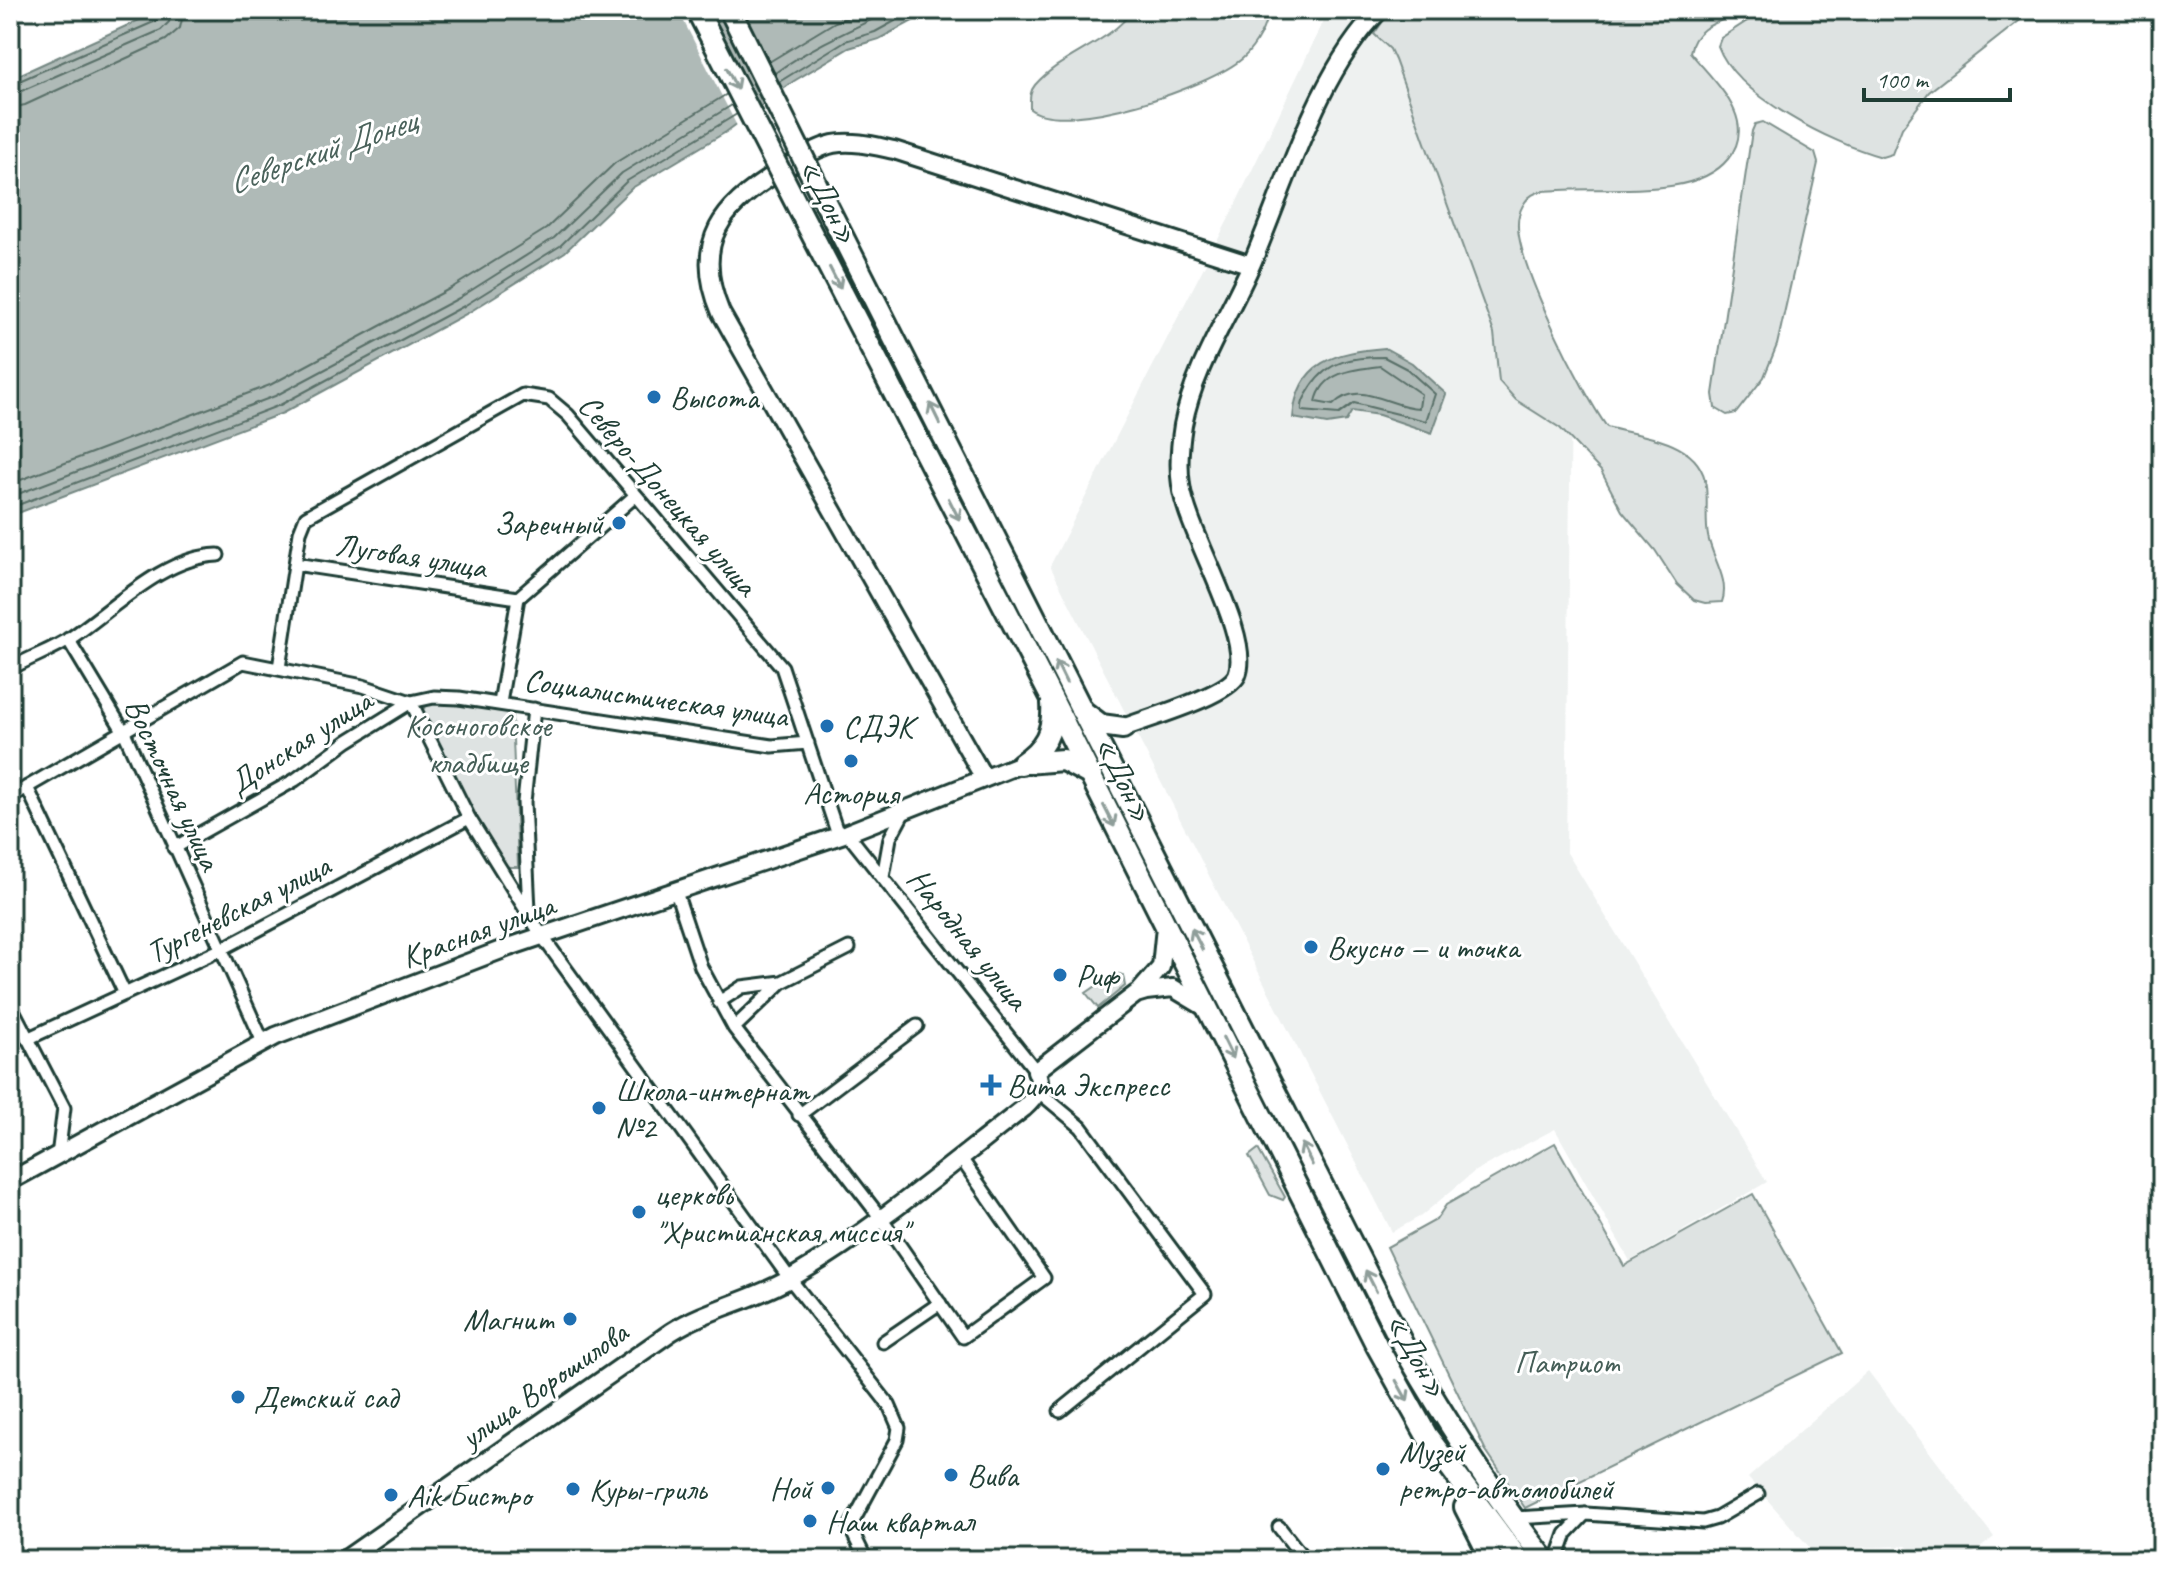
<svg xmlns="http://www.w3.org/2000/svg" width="2172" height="1570" font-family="Caveat,sans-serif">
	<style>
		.built { fill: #eef1f0 }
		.green { fill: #dee3e2; stroke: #7e908b; stroke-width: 2 }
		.water { fill: #afbab7; stroke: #758883; stroke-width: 2 }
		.pier { fill: #fff }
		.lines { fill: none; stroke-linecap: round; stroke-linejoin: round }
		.shore { stroke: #596f68; stroke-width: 2 }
		.street-casing { stroke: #1f3d34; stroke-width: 17 }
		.secondary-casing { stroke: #1f3d34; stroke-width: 22 }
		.highway-casing { stroke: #1f3d34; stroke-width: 26 }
		.street { stroke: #fff; stroke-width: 11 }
		.secondary { stroke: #fff; stroke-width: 16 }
		.highway { stroke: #fff; stroke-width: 20 }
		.highway-bridge-casing { stroke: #1f3d34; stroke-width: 26; stroke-linecap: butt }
		.highway-bridge { stroke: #fff; stroke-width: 20 }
		.oneway { stroke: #8f9e9a }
		.poi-dot { fill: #1f6fb2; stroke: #fff; stroke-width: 3 }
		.labels { text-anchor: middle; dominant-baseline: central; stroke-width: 6; stroke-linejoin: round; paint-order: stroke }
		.street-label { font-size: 32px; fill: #1f3d34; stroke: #fff }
		.poi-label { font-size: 32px; fill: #1f3d34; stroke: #fff; text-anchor: start }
		.park-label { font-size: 32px; fill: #455e57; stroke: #fff }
		.water-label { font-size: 34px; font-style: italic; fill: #4a625b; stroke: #fff }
	</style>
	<rect width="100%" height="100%" fill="#fff"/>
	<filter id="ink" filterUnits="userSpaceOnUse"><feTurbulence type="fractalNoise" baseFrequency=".0125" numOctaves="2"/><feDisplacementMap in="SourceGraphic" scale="16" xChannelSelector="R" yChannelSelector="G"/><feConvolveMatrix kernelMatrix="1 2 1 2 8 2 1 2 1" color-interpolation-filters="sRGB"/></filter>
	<g filter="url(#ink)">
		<path class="built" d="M1329,10H1375L1571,389L1566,851L1767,1182L1630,1261L1555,1129L1475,1171L1421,1216L1392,1232L1050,566L1229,218Z
			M1868,1371L1994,1537L1965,1560H1927L1906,1546L1811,1549L1748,1478Z"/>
		<path class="green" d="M1133,10H1268C1266,27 1256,46 1243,58C1210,87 1067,136 1030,109C1030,100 1029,92 1035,85C1062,54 1109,44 1133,10Z
			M1391,10H1746C1723,22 1696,23 1690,52C1714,82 1760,120 1728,159C1695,200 1607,186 1560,190C1553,191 1542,190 1536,193C1525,197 1518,212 1518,223C1516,263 1582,392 1607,427C1643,437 1701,440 1706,486C1708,503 1705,520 1708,536C1712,558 1730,580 1722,602L1705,603L1694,600L1677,584L1655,550L1622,511L1601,471L1560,428L1516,400L1499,381L1494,333L1395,60L1390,49L1374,34Z
			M1764,10H2033L1929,92L1902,128L1892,154L1882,157C1833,144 1736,96 1718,46L1721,38Z
			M1763,122L1815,153L1818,163L1777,345L1764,377L1736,413L1727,415L1715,408L1713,394L1752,131L1755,124Z
			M430,703L504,709L512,713L518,867H504L469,810L422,710Z
			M1115,973L1123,975L1125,986L1098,1008L1086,993Z
			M1555,1143L1624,1266L1753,1194L1842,1353L1525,1508L1485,1449L1387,1247L1436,1220L1446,1205Z
			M1258,1149L1285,1197L1283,1200L1270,1195L1249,1156Z"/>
		<path class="water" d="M161,10H933L879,39L849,48L794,81L726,132L632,188L565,252L468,313L283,413L10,516V79Z
			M1385,348L1412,363L1446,394L1432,433L1379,415L1352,411L1346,421L1327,424L1293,418C1297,361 1336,352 1385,348Z"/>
		<path class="pier" d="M678,10H710L761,111L738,128Z"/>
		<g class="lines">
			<path class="shore" d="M769,62L835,22L868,10
				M775,73C811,47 852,29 892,10
				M779,82L845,41L875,32L915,10
				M10,85L156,21L162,10
				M10,96L161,30L169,22L172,10
				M10,108L25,105L166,40L180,28L184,10
				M1384,357L1407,369L1435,394L1426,421L1354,403L1339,414L1302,411C1301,401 1306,396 1311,387C1328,360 1354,357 1384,357Z
				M1380,366L1421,394L1419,408C1390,408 1359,378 1333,405L1316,402C1322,372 1353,369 1380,366Z
				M10,484L270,385L453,287L546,229L615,163L727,94
				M10,497L275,396L459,298L554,238L622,173L732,105
				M10,508L280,405L464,306L560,246L627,181L737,114"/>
			<g class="street-casing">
				<path id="street" d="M295,564L518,598
					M68,639L124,732L263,1042
					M279,668L300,532L306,517L523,395L549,399L568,415L782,667L838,835
					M10,669C30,657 53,650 72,637C115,608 163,557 218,555
					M500,703L518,598L635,496
					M27,787L125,994
					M10,797L243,662L363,686L411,702L434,697L459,698L772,746L808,743
					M847,833L1036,1071
					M174,848L295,780L348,741L411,702L469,818L542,936L790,1279L889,1405L899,1428L897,1440L850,1527L866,1560
					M883,877L890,838L905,810
					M676,892L701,967L734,1028L880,1217L963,1337L1044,1278L960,1157
					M529,911L524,802L534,709
					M719,1002L742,987L782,982
					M10,1004L64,1108L58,1156
					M734,1028L782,982L849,948
					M27,1039L222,949L469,818
					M1038,1091L1081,1127L1205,1294L1060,1411
					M799,1115L917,1026
					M883,1342L940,1303
					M1515,1518L1586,1514L1703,1522L1717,1518L1758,1494
					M1279,1527L1305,1560
					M1557,1560L1566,1534L1585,1514"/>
			</g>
			<g class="secondary-casing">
				<path id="secondary" d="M1123,728C1148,718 1227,696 1237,675C1253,636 1187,533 1181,485C1178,466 1180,444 1183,425C1194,367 1229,316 1252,263C1286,184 1318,71 1380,10
					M984,778L721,313C691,242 722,204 784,169C799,160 815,148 833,144C853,140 875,146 894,150L1251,265
					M1140,991L1161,967L1165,927
					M10,1181L276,1036L509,947L847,833L1021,764
					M344,1560L671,1332C709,1308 755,1300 793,1277C875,1229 949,1166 1024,1108C1036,1097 1044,1087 1036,1071L1136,994L1146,991L1173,988L1208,1009"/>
			</g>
			<g class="highway-casing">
				<path id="highway" d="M821,194L1408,1355C1449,1426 1494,1495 1545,1560
					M799,209L1052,699L1377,1346L1427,1436L1519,1560
					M1081,710L1101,725L1123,728
					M1025,763L1063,760L1089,774
					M1021,764C1045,748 1054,732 1052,703
					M1465,1507L1492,1560"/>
			</g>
			<use href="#street" class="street"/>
			<use href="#secondary" class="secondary"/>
			<use href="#highway" class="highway"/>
			<g class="highway-bridge-casing">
				<path id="highway-bridge" d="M697,10L799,209
					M730,10L821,194"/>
			</g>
			<use href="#highway-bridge" class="highway-bridge"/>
		</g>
		<defs><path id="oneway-shaft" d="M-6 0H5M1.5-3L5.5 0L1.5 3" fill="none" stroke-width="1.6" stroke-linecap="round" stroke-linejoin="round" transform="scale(2)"/></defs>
		<g class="oneway">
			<use href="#oneway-shaft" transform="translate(732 79) rotate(63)"/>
			<use href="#oneway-shaft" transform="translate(835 278) rotate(63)"/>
			<use href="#oneway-shaft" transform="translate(935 414) rotate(-116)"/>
			<use href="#oneway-shaft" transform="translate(954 509) rotate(63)"/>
			<use href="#oneway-shaft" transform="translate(1061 672) rotate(-116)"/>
			<use href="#oneway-shaft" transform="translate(1109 816) rotate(63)"/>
			<use href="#oneway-shaft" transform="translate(1197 939) rotate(-117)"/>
			<use href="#oneway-shaft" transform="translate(1228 1048) rotate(64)"/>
			<use href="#oneway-shaft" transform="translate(1307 1154) rotate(-116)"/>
			<use href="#oneway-shaft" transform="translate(1371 1281) rotate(-117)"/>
			<use href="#oneway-shaft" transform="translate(1402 1391) rotate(61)"/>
		</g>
	</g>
	<g class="poi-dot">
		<circle cx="654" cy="397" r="8"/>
		<circle cx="619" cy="523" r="8"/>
		<circle cx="827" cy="726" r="8"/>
		<circle cx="851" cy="761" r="8"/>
		<circle cx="1311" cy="947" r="8"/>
		<circle cx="1060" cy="975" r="8"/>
		<path d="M987 1073h8v8h8v8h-8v8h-8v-8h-8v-8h8z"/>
		<circle cx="599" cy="1108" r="8"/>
		<circle cx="639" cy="1212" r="8"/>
		<circle cx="570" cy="1319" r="8"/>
		<circle cx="238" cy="1397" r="8"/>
		<circle cx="1383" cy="1469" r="8"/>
		<circle cx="951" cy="1475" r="8"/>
		<circle cx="828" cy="1488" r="8"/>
		<circle cx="573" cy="1489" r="8"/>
		<circle cx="391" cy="1495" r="8"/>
		<circle cx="810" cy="1521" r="8"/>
	</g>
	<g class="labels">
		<g class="street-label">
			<text transform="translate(829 201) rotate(63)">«Дон»</text>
			<text transform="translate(668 495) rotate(49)">Северо-Донецкая улица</text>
			<text transform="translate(411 556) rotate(9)">Луговая улица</text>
			<text transform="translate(656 698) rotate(8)">Социалистическая улица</text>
			<text transform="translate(300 742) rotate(-33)">Донская улица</text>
			<text transform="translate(1124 779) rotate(64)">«Дон»</text>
			<text transform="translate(173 784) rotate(65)">Восточная улица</text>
			<text transform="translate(238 909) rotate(-27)">Тургеневская улица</text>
			<text transform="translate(478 931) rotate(-20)">Красная улица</text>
			<text transform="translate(968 939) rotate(51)">Народная улица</text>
			<text transform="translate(1417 1355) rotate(61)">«Дон»</text>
			<text transform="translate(544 1385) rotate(-35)">улица Ворошилова</text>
		</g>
		<g class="poi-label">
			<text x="670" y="397">Высота</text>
			<text x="603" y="523" text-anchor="end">Заречный</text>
			<text x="843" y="726">СДЭК</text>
			<text x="851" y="793" text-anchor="middle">Астория</text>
			<text x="1327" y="947">Вкусно — и точка</text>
			<text x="1076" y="975">Риф</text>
			<text x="1007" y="1085">Вита Экспресс</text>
			<text x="615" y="1090">Школа-интернат<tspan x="615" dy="37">№2</tspan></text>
			<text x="655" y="1194">церковь<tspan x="655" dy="37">"Христианская миссия"</tspan></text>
			<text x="554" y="1319" text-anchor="end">Магнит</text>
			<text x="254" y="1397">Детский сад</text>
			<text x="1399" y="1451">Музей<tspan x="1399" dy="37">ретро-автомобилей</tspan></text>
			<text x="967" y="1475">Вива</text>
			<text x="812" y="1488" text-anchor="end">Ной</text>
			<text x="589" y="1489">Куры-гриль</text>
			<text x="407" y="1495">Aik Бистро</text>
			<text x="826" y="1521">Наш квартал</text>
		</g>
		<g class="park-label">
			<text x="478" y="725">Косоноговское<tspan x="478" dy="37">кладбище</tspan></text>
			<text x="1567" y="1362">Патриот</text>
		</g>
		<g class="water-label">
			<text transform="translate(322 151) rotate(-19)">Северский Донец</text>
		</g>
	</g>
	<rect width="2172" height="1570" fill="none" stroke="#fff" stroke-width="40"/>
	<rect x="20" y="20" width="2132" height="1530" fill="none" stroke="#1f3d34" stroke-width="3" filter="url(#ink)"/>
	<path d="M1864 88v12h146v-12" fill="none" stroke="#1f3d34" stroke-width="4"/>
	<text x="1876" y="88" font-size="24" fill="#1f3d34" stroke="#ffffff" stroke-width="6" paint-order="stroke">100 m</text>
</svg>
